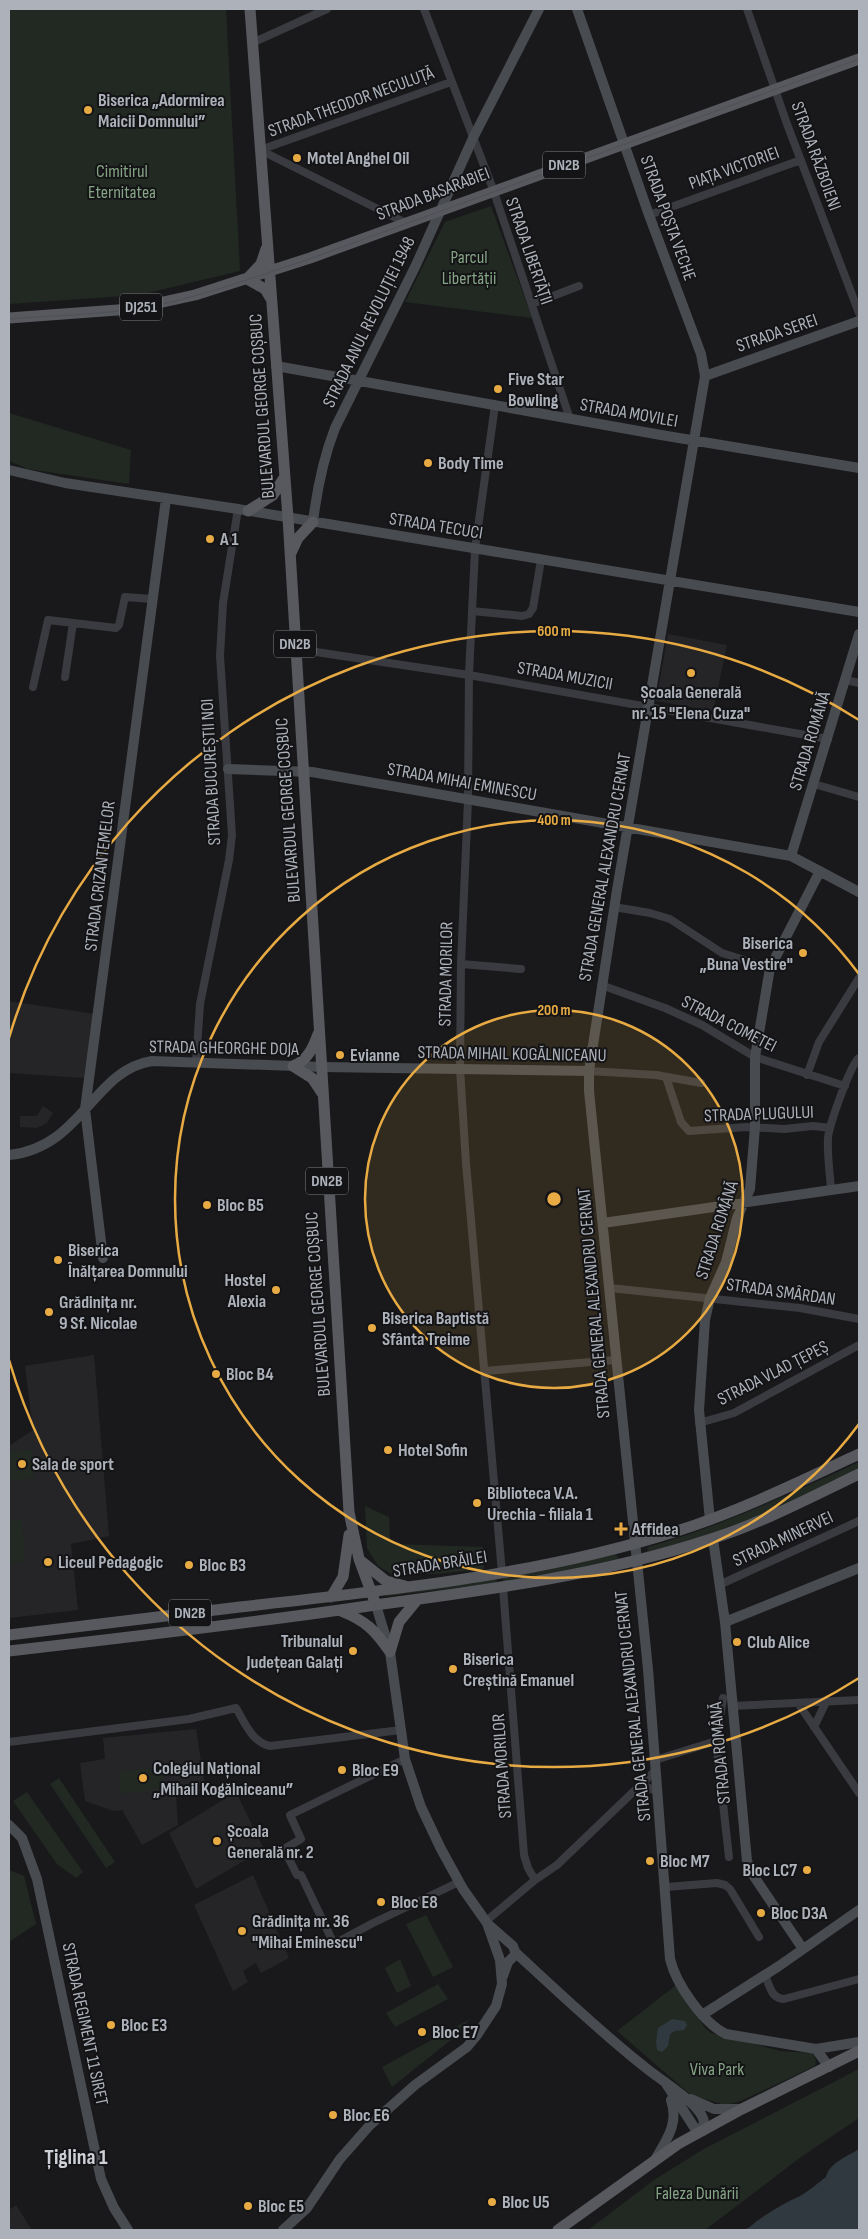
<svg xmlns="http://www.w3.org/2000/svg" width="868" height="2239" font-family="'Sofia Sans Condensed',sans-serif">
	<style>
		.built { fill: #252528 }
		.green { fill: #212922 }
		.water { fill: #30393f }
		.lines { fill: none; stroke-linecap: round; stroke-linejoin: round }
		.street { stroke: #3a3b40; stroke-width: 8 }
		.secondary { stroke: #484b50; stroke-width: 10 }
		.primary { stroke: #57595f; stroke-width: 11 }
		.tram { stroke: #4d5055; stroke-width: 1 }
		.ring { fill: none; stroke: #e8ab44; stroke-width: 2.5 }
		.poi-dot { fill: #e8ab44; stroke: #141416; stroke-width: 2 }
		.labels { text-anchor: middle; dominant-baseline: central; stroke-width: 4; stroke-linejoin: round; paint-order: stroke }
		.shield { fill: #141416; stroke: #7e8289; stroke-width: 1 }
		.shield-label { font-size: 16px; font-weight: bold; fill: #acb1ba }
		.poi-label { font-size: 18px; font-weight: bold; fill: #acb1ba; stroke: #141416; text-anchor: start }
		.street-label { font-size: 18px; fill: #acb1ba; stroke: #141416 }
		.park-label { font-size: 18px; fill: #85a485; stroke: #141416 }
		.district-label { font-size: 22px; font-weight: bold; fill: #cdd0d6; stroke: #141416 }
		.centre { fill: #e8ab44; stroke: #141416; stroke-width: 2.5 }
		.ring-label { font-size: 15px; text-anchor: middle; font-weight: bold; fill: #e8ab44; stroke: #141416; stroke-width: 4; stroke-linejoin: round; paint-order: stroke }
	</style>
	<rect width="100%" height="100%" fill="#19191b"/>
	<path class="built" d="M668,634L727,645L713,711L656,701Z
		M9,1001L95,1014L84,1078L9,1073Z
		M43,1106L53,1113L47,1123L37,1128L20,1127V1116H37Z
		M94,1355L109,1536L71,1544L78,1610L9,1618V1446L33,1430L25,1366Z
		M196,1729L206,1793L176,1796L178,1825L142,1845L122,1810L113,1811L85,1801L80,1763L105,1759L103,1738Z
		M236,1792L264,1849L196,1889L169,1833Z
		M253,1875L289,1958L261,1973L256,1963L243,1971L248,1982L233,1991L194,1905Z
		M16,2205L32,2230H9V2210Z"/>
	<path class="green" d="M9,9H226L240,271L139,295L9,304Z
		M491,206L532,318L405,302L445,222Z
		M9,413L131,450L129,484L28,469L9,461Z
		M33,1450L34,1478L10,1480L9,1451Z
		M859,1462V1470L749,1520L708,1536L647,1552L648,1547C722,1526 790,1494 859,1462Z
		M365,1506L389,1517L390,1539L393,1544L483,1547L484,1569L435,1574H391L378,1566L367,1548Z
		M22,1520L25,1562L9,1563V1521Z
		M616,1554L619,1559L504,1584L503,1578Z
		M496,1578L497,1583L387,1596V1595Z
		M161,1767L164,1789L121,1794L119,1772Z
		M59,1778L115,1862L106,1868L50,1784Z
		M27,1792L83,1872L76,1878L57,1864L13,1801Z
		M9,1870L24,1876L36,1924L9,1942Z
		M426,1915L453,1967L433,1977L406,1924Z
		M400,1959L411,1986L397,1993L385,1968Z
		M438,1984L448,1999L395,2027L386,2013Z
		M676,1985L705,2028L711,2033L780,2051L813,2053L816,2061L815,2066L741,2101L725,2105L691,2095L617,2031Z
		M470,2019L457,2035L392,2087L382,2067Z
		M859,2069V2118L801,2157L705,2230H588L654,2180L702,2150Z"/>
	<path class="water" d="M672,2019L685,2021L687,2025L684,2030L675,2031L670,2034L668,2046L662,2052L657,2050L656,2042L658,2028Z
		M859,2149V2230H744C753,2226 753,2223 760,2219C772,2210 787,2202 800,2196C809,2191 818,2183 826,2177C829,2163 848,2156 859,2149Z"/>
	<g class="lines">
		<path class="street" d="M424,9L493,189L570,419
			M747,9L787,124L859,313
			M252,43L327,9
			M260,150L451,82
			M260,150L406,223
			M649,215L801,160
			M532,304L579,286
			M495,405L475,549L469,675L468,800L461,964L460,1069L466,1163L502,1573
			M472,611L522,616L529,614L533,608L541,560
			M296,649L469,675L828,739
			M65,677L73,623
			M846,680L859,683
			M33,687L48,620L116,628L119,625L125,597L152,599
			M814,784L859,797
			M614,907L650,913L670,919L722,953L770,968
			M461,964L521,969
			M601,985L665,1008L702,1025L755,1057L845,1086
			M196,1062L200,1004L229,860L232,835L220,656L223,603L238,509
			M589,1071L656,1075L701,1083
			M807,1075L819,1042L859,978
			M666,1077L681,1122L689,1131L747,1127L784,1129L813,1126L830,1128
			M831,1190C830,1173 827,1155 828,1138C829,1126 850,1065 859,1058
			M610,1288L800,1308L859,1319
			M485,1371L615,1360
			M699,1423L734,1413L859,1345
			M719,1585L859,1521
			M503,1588L524,1855L528,1868L535,1880
			M723,1698L716,1741L729,1857
			M798,1703L859,1793
			M732,1706L859,1700
			M814,1727L826,1702
			M9,1742L189,1719L236,1708C245,1723 252,1742 270,1746L401,1730
			M405,1759L290,1815L301,1839L284,1849L297,1875H301L334,1944L373,1923L459,1882
			M655,1760L716,1741
			M640,1784L658,1792
			M666,1887L717,1883L725,1885L730,1889L759,1937
			M486,1921L535,1880L557,1865L656,1770
			M765,1975C770,1987 771,1998 784,1999L859,1979"/>
		<path class="secondary" d="M577,9L649,215L701,354L705,376L617,890L589,1071V1091L648,1669L670,1959C676,1984 703,2023 726,2034L816,2049L859,2042
			M276,366L661,435L859,468
			M705,376L859,321
			M9,470L65,483L238,509L859,612
			M313,522C317,489 323,459 335,428L416,265L473,138L539,9
			M228,769L312,772L791,856L859,892
			M791,856L859,634
			M9,1155C82,1148 93,1070 152,1061L322,1067L589,1071
			M603,1223L859,1186
			M103,1258L85,1109L166,499
			M710,1520L699,1410L705,1320L710,1298L726,1262L737,1218L750,1189L755,1127V1057L770,968L820,871
			M713,1539L725,1622L747,1861L753,1875L803,1949
			M725,1622L859,1568
			M9,1825L22,1838L37,1879L101,2179L114,2208L128,2230
			M489,1925L513,1946L516,1954L508,1962L503,1976
			M515,1952C556,1990 597,2029 641,2064C657,2078 692,2098 702,2116C705,2121 704,2125 703,2131L694,2127L665,2082
			M702,2015L779,1966L859,1910
			M816,2049L829,2067
			M691,2099L714,2109H739
			M656,2158C667,2139 679,2123 671,2100
			M283,2230L307,2208L340,2159L370,2125L415,2085L467,2047L477,2035L496,2006L502,1984L500,1960L487,1923L463,1889L441,1849L421,1807L405,1759L390,1652L376,1605"/>
		<path class="primary" d="M250,9L288,518L349,1512L359,1559L376,1605
			M266,249L261,264L247,279L265,289L271,299
			M9,318L131,309L195,295L310,258L859,59
			M248,511L273,495L284,478
			M291,553L298,538L313,522
			M293,1066C307,1061 313,1048 318,1034
			M293,1066L312,1078L322,1093
			M361,1561L386,1581L405,1586
			M331,1597L343,1577L349,1535
			M341,1611C366,1621 375,1630 390,1652
			M9,1635C86,1626 163,1616 240,1607C387,1590 536,1576 677,1531C740,1511 799,1482 859,1454
			M9,1651C131,1637 253,1623 375,1605C488,1590 601,1575 711,1539C762,1523 811,1497 859,1474
			M390,1652L399,1622L417,1600
			M558,2230L678,2144L742,2109L859,2051"/>
		<path class="tram" d="M9,319C58,315 109,315 158,305C206,295 254,277 301,262L859,59"/>
	</g>
	<circle cx="554" cy="1199" r="189" fill="#e8ab44" fill-opacity=".12"/>
	<g class="ring">
		<circle cx="554" cy="1199" r="189"/>
		<path d="M859 1424A379 379 0 1 1 859 974"/>
		<path d="M859 1678A568 568 0 0 1 9 1360M9 1038A568 568 0 0 1 859 720"/>
	</g>
	<g class="poi-dot">
		<circle cx="88" cy="110" r="5"/>
		<circle cx="297" cy="158" r="5"/>
		<circle cx="498" cy="389" r="5"/>
		<circle cx="428" cy="463" r="5"/>
		<circle cx="210" cy="539" r="5"/>
		<circle cx="691" cy="673" r="5"/>
		<circle cx="803" cy="953" r="5"/>
		<circle cx="340" cy="1055" r="5"/>
		<circle cx="207" cy="1205" r="5"/>
		<circle cx="58" cy="1260" r="5"/>
		<circle cx="276" cy="1290" r="5"/>
		<circle cx="49" cy="1312" r="5"/>
		<circle cx="372" cy="1328" r="5"/>
		<circle cx="216" cy="1374" r="5"/>
		<circle cx="388" cy="1450" r="5"/>
		<circle cx="22" cy="1464" r="5"/>
		<circle cx="477" cy="1503" r="5"/>
		<path d="M618.5 1521.5h5v5h5v5h-5v5h-5v-5h-5v-5h5z"/>
		<circle cx="48" cy="1562" r="5"/>
		<circle cx="189" cy="1565" r="5"/>
		<circle cx="737" cy="1642" r="5"/>
		<circle cx="353" cy="1651" r="5"/>
		<circle cx="453" cy="1669" r="5"/>
		<circle cx="342" cy="1770" r="5"/>
		<circle cx="143" cy="1778" r="5"/>
		<circle cx="217" cy="1841" r="5"/>
		<circle cx="650" cy="1861" r="5"/>
		<circle cx="807" cy="1870" r="5"/>
		<circle cx="381" cy="1902" r="5"/>
		<circle cx="761" cy="1913" r="5"/>
		<circle cx="242" cy="1931" r="5"/>
		<circle cx="111" cy="2025" r="5"/>
		<circle cx="422" cy="2032" r="5"/>
		<circle cx="333" cy="2115" r="5"/>
		<circle cx="492" cy="2202" r="5"/>
		<circle cx="248" cy="2206" r="5"/>
	</g>
	<g class="labels">
		<g class="shield">
			<rect x="543" y="151.5" width="42" height="27" rx="4"/>
			<rect x="120" y="293.5" width="42" height="27" rx="4"/>
			<rect x="274" y="630.5" width="42" height="27" rx="4"/>
			<rect x="306" y="1167.5" width="42" height="27" rx="4"/>
			<rect x="169" y="1599.5" width="42" height="27" rx="4"/>
		</g>
		<g class="shield-label">
			<text x="564" y="165">DN2B</text>
			<text x="141" y="307">DJ251</text>
			<text x="295" y="644">DN2B</text>
			<text x="327" y="1181">DN2B</text>
			<text x="190" y="1613">DN2B</text>
		</g>
		<g class="poi-label">
			<text x="98" y="100">Biserica „Adormirea<tspan x="98" dy="21">Maicii Domnului”</tspan></text>
			<text x="307" y="158">Motel Anghel Oil</text>
			<text x="508" y="379">Five Star<tspan x="508" dy="21">Bowling</tspan></text>
			<text x="438" y="463">Body Time</text>
			<text x="220" y="539">A 1</text>
			<text x="691" y="692" text-anchor="middle">Școala Generală<tspan x="691" dy="21">nr. 15 "Elena Cuza"</tspan></text>
			<text x="793" y="943" text-anchor="end">Biserica<tspan x="793" dy="21">„Buna Vestire"</tspan></text>
			<text x="350" y="1055">Evianne</text>
			<text x="217" y="1205">Bloc B5</text>
			<text x="68" y="1250">Biserica<tspan x="68" dy="21">Înălțarea Domnului</tspan></text>
			<text x="266" y="1280" text-anchor="end">Hostel<tspan x="266" dy="21">Alexia</tspan></text>
			<text x="59" y="1302">Grădinița nr.<tspan x="59" dy="21">9 Sf. Nicolae</tspan></text>
			<text x="382" y="1318">Biserica Baptistă<tspan x="382" dy="21">Sfânta Treime</tspan></text>
			<text x="226" y="1374">Bloc B4</text>
			<text x="398" y="1450">Hotel Sofin</text>
			<text x="32" y="1464">Sala de sport</text>
			<text x="487" y="1493">Biblioteca V.A.<tspan x="487" dy="21">Urechia - filiala 1</tspan></text>
			<text x="632" y="1529">Affidea</text>
			<text x="58" y="1562">Liceul Pedagogic</text>
			<text x="199" y="1565">Bloc B3</text>
			<text x="343" y="1641" text-anchor="end">Tribunalul<tspan x="343" dy="21">Județean Galați</tspan></text>
			<text x="747" y="1642">Club Alice</text>
			<text x="463" y="1659">Biserica<tspan x="463" dy="21">Creștină Emanuel</tspan></text>
			<text x="153" y="1768">Colegiul Național<tspan x="153" dy="21">„Mihail Kogălniceanu”</tspan></text>
			<text x="352" y="1770">Bloc E9</text>
			<text x="227" y="1831">Școala<tspan x="227" dy="21">Generală nr. 2</tspan></text>
			<text x="660" y="1861">Bloc M7</text>
			<text x="797" y="1870" text-anchor="end">Bloc LC7</text>
			<text x="391" y="1902">Bloc E8</text>
			<text x="771" y="1913">Bloc D3A</text>
			<text x="252" y="1921">Grădinița nr. 36<tspan x="252" dy="21">"Mihai Eminescu"</tspan></text>
			<text x="121" y="2025">Bloc E3</text>
			<text x="432" y="2032">Bloc E7</text>
			<text x="343" y="2115">Bloc E6</text>
			<text x="502" y="2202">Bloc U5</text>
			<text x="258" y="2206">Bloc E5</text>
		</g>
		<g class="street-label">
			<text transform="translate(351 102) rotate(-20)">STRADA THEODOR NECULUȚĂ</text>
			<text transform="translate(816 156) rotate(70)">STRADA RĂZBOIENI</text>
			<text transform="translate(734 168) rotate(-20)">PIAȚA VICTORIEI</text>
			<text transform="translate(433 194) rotate(-21)">STRADA BASARABIEI</text>
			<text transform="translate(668 218) rotate(70)">STRADA POȘTA VECHE</text>
			<text transform="translate(529 251) rotate(71)">STRADA LIBERTĂȚII</text>
			<text transform="translate(369 322) rotate(-64)">STRADA ANUL REVOLUȚIEI 1948</text>
			<text transform="translate(777 333) rotate(-19)">STRADA SEREI</text>
			<text transform="translate(262 406) rotate(-94)">BULEVARDUL GEORGE COȘBUC</text>
			<text transform="translate(629 413) rotate(10)">STRADA MOVILEI</text>
			<text transform="translate(436 526) rotate(9)">STRADA TECUCI</text>
			<text transform="translate(565 676) rotate(10)">STRADA MUZICII</text>
			<text transform="translate(810 741) rotate(-73)">STRADA ROMÂNĂ</text>
			<text transform="translate(211 772) rotate(-93)">STRADA BUCUREȘTII NOI</text>
			<text transform="translate(462 782) rotate(10)">STRADA MIHAI EMINESCU</text>
			<text transform="translate(288 810) rotate(-94)">BULEVARDUL GEORGE COȘBUC</text>
			<text transform="translate(605 867) rotate(-80)">STRADA GENERAL ALEXANDRU CERNAT</text>
			<text transform="translate(100 876) rotate(-83)">STRADA CRIZANTEMELOR</text>
			<text transform="translate(446 974) rotate(-89)">STRADA MORILOR</text>
			<text transform="translate(729 1024) rotate(27)">STRADA COMETEI</text>
			<text transform="translate(224 1048) rotate(1)">STRADA GHEORGHE DOJA</text>
			<text transform="translate(512 1054) rotate(1)">STRADA MIHAIL KOGĂLNICEANU</text>
			<text transform="translate(759 1114) rotate(-2)">STRADA PLUGULUI</text>
			<text transform="translate(717 1230) rotate(-72)">STRADA ROMÂNĂ</text>
			<text transform="translate(781 1292) rotate(8)">STRADA SMÂRDAN</text>
			<text transform="translate(594 1303) rotate(-95)">STRADA GENERAL ALEXANDRU CERNAT</text>
			<text transform="translate(318 1304) rotate(-94)">BULEVARDUL GEORGE COȘBUC</text>
			<text transform="translate(773 1373) rotate(-27)">STRADA VLAD ȚEPEȘ</text>
			<text transform="translate(783 1539) rotate(-25)">STRADA MINERVEI</text>
			<text transform="translate(440 1564) rotate(-9)">STRADA BRĂILEI</text>
			<text transform="translate(633 1706) rotate(-96)">STRADA GENERAL ALEXANDRU CERNAT</text>
			<text transform="translate(720 1753) rotate(-95)">STRADA ROMÂNĂ</text>
			<text transform="translate(502 1766) rotate(-94)">STRADA MORILOR</text>
			<text transform="translate(85 2024) rotate(78)">STRADA REGIMENT 11 SIRET</text>
		</g>
		<g class="park-label">
			<text x="122" y="171">Cimitirul<tspan x="122" dy="21">Eternitatea</tspan></text>
			<text x="469" y="257">Parcul<tspan x="469" dy="21">Libertății</tspan></text>
			<text x="717" y="2069">Viva Park</text>
			<text x="697" y="2193">Faleza Dunării</text>
		</g>
		<g class="district-label">
			<text x="76" y="2157">Țiglina 1</text>
		</g>
	</g>
	<circle cx="554" cy="1199" r="8" class="centre"/>
	<g class="ring-label">
		<text x="554" y="636">600 m</text>
		<text x="554" y="825">400 m</text>
		<text x="554" y="1015">200 m</text>
	</g>
	<rect width="868" height="2239" fill="none" stroke="#acb1ba" stroke-width="20"/>
</svg>
